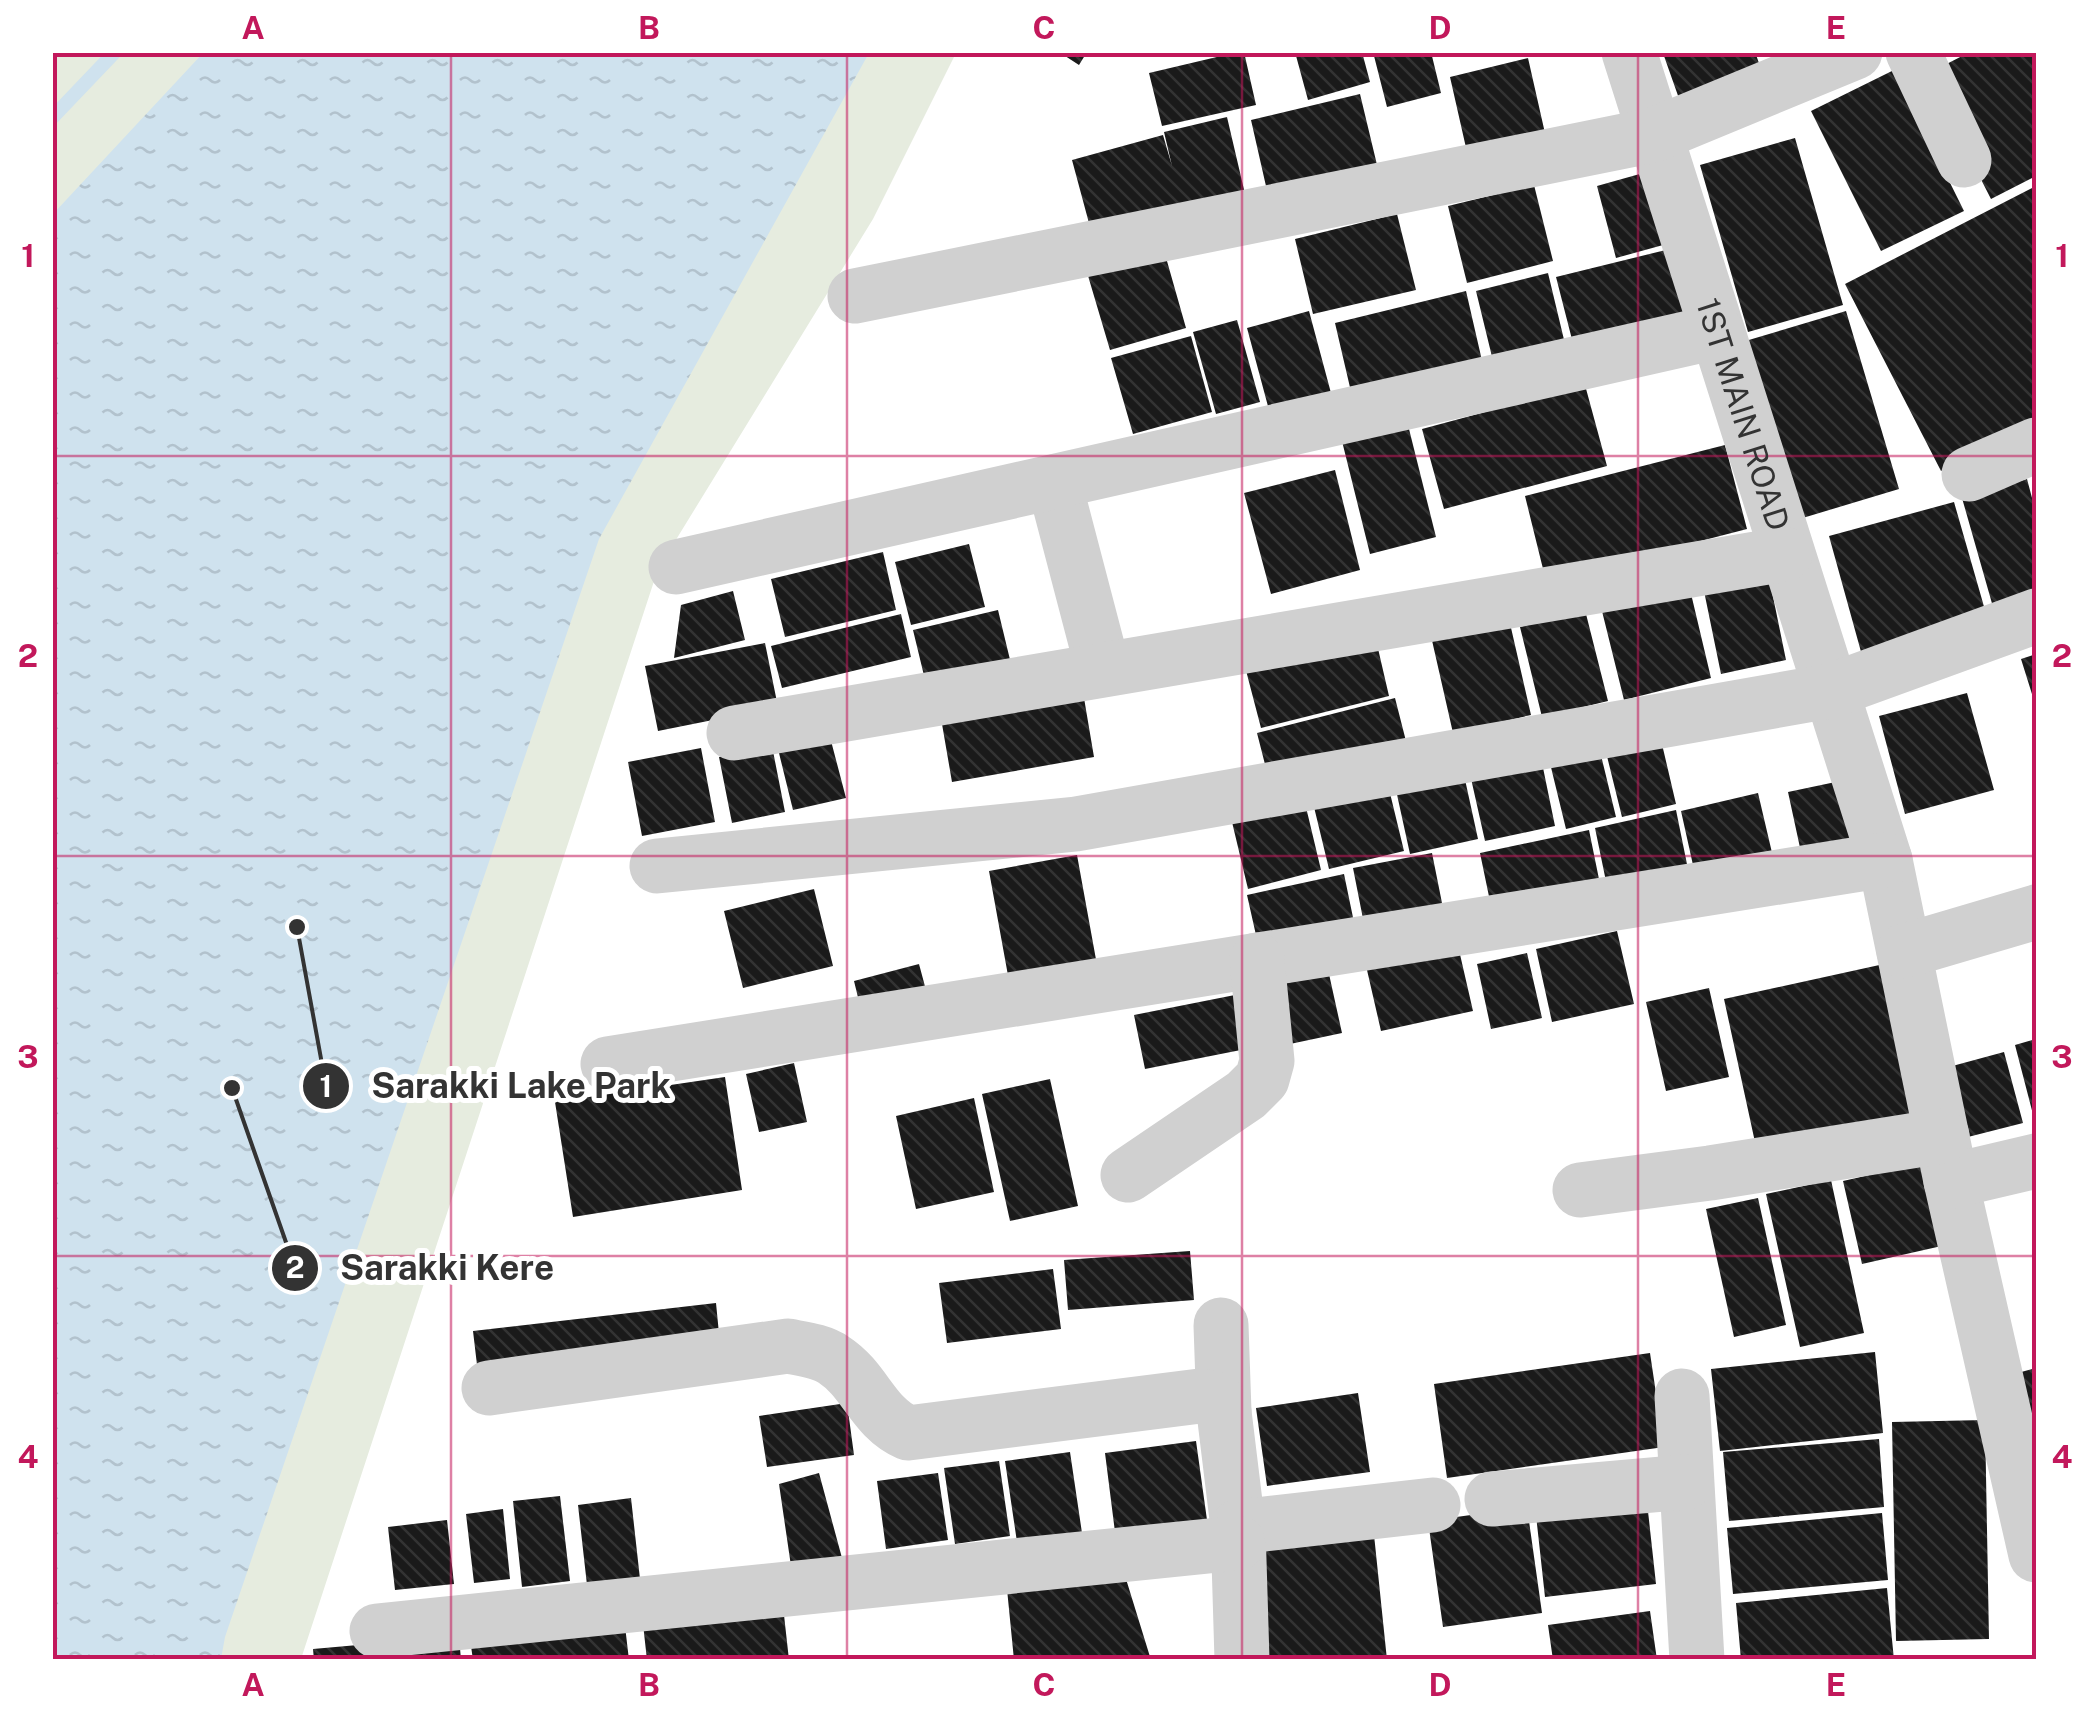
<svg xmlns="http://www.w3.org/2000/svg" width="2089" height="1712" font-family="'Public Sans',sans-serif">
	<style>
		.green { fill: #e6ecdf }
		.water { fill: url(#water-ripples) }
		.lines { fill: none; stroke-linecap: round; stroke-linejoin: round }
		.stream { stroke: #cfe2ee; stroke-width: 14 }
		.building { fill: url(#building-back-hatch) }
		.minor { stroke: #d0d0d0; stroke-width: 55 }
		.grid { fill: none; stroke: #c2185b; stroke-width: 2.5; stroke-opacity: 0.55 }
		.labels { text-anchor: middle; dominant-baseline: central; stroke-width: 10; stroke-linejoin: round; paint-order: stroke }
		.street-label { font-size: 32px; fill: #333; stroke: #fff }
		.leader { fill: none; stroke: #333; stroke-width: 4 }
		.callout-dot { fill: #333; stroke: #fff; stroke-width: 4 }
		.mark-label { font-size: 30px; text-anchor: middle; font-weight: bold; fill: #fff }
		.callout-label { font-size: 35px; text-anchor: middle; font-weight: bold; fill: #333; stroke: #fff; stroke-width: 10; stroke-linejoin: round; paint-order: stroke }
		.neatline { fill: none; stroke: #c2185b; stroke-width: 4 }
		.grid-label { font-size: 32px; text-anchor: middle; font-weight: bold; fill: #c2185b }
	</style>
	<defs>
		<pattern id="water-ripples" width="26" height="14" patternUnits="userSpaceOnUse" patternTransform="scale(2.5)"><rect width="26" height="14" fill="#cfe2ee"/><path d="M2 4q2-2 4 0t4 0M15 11q2-2 4 0t4 0" fill="none" stroke="#b2c2cd"/></pattern>
		<pattern id="building-back-hatch" width="6" height="6" patternUnits="userSpaceOnUse" patternTransform="scale(2.5)"><rect width="6" height="6" fill="#1a1a1a"/><path d="M-1 5l2 2M0 0l6 6M5-1l2 2" fill="none" stroke="#333"/></pattern>
	</defs>
	<rect width="100%" height="100%" fill="#fff"/>
	<path class="green" d="M52,53H956L873,219L658,569L301,1659H53Z"/>
	<path class="water" d="M204,52L869,53L599,539L225,1637L221,1659H53V214Z"/>
	<g class="lines">
		<path class="stream" d="M52,118L115,52"/>
	</g>
	<path class="building" d="M1059,52H1087L1079,65Z
		M1238,52H1244L1256,105L1162,126L1149,73Z
		M1295,52H1362L1370,82L1308,100Z
		M1373,52H1431L1441,93L1387,107Z
		M1674,52H1755L1765,80L1682,107L1664,56Z
		M1970,52H2036V176L1991,199L1927,74Z
		M1528,58L1547,142L1469,161L1450,77Z
		M1894,70L1964,211L1881,251L1811,111Z
		M1360,94L1378,169L1268,195L1251,120Z
		M1227,117L1245,194L1093,238L1072,160L1163,135L1172,166L1164,132Z
		M1795,138L1843,305L1748,332L1700,165Z
		M1654,170L1674,242L1616,258L1597,186Z
		M1534,185L1553,261L1467,283L1448,206Z
		M2036,186V422L1941,471L1845,284Z
		M1397,214L1416,290L1313,314L1295,239Z
		M1682,246L1703,328L1577,359L1556,277Z
		M1163,247L1186,328L1110,350L1086,269Z
		M1548,273L1566,348L1494,365L1476,291Z
		M1466,291L1483,365L1352,396L1335,323Z
		M1309,311L1331,393L1269,410L1247,328Z
		M1846,311L1899,489L1796,520L1742,342Z
		M1237,320L1260,402L1216,414L1193,332Z
		M1191,336L1212,412L1133,434L1111,358Z
		M1585,385L1607,466L1444,509L1422,429Z
		M1406,417L1436,537L1370,554L1340,433Z
		M1725,445L1747,529L1546,581L1525,496Z
		M1335,470L1360,570L1271,594L1244,493Z
		M2027,479L2036,513V602L1995,614L1962,498Z
		M1954,502L1989,624L1863,659L1829,536Z
		M969,544L985,607L911,625L895,562Z
		M883,552L896,610L785,637L771,579Z
		M1769,577L1786,660L1721,674L1704,591Z
		M1688,581L1711,678L1624,700L1600,603Z
		M733,591L745,640L674,658L681,605Z
		M998,610L1012,668L927,688L913,630Z
		M1585,610L1608,701L1542,717L1520,627Z
		M901,614L911,657L782,688L771,646Z
		M1509,619L1531,715L1453,733L1431,636Z
		M1373,627L1389,696L1261,728L1243,659Z
		M765,643L778,707L658,731L645,666Z
		M2036,654V707L2021,659Z
		M1967,693L1994,790L1905,814L1879,716Z
		M1084,698L1094,757L952,782L942,724Z
		M1395,698L1407,745L1269,780L1257,733Z
		M1658,727L1676,804L1622,817L1603,740Z
		M830,737L846,798L793,810L778,749Z
		M1598,743L1616,817L1566,829L1548,755Z
		M772,746L785,812L732,823L719,757Z
		M701,748L715,822L642,836L628,762Z
		M1541,758L1555,826L1485,841L1470,774Z
		M1464,775L1478,839L1410,854L1396,790Z
		M1845,780L1859,845L1802,857L1788,792Z
		M1389,789L1404,851L1329,869L1314,807Z
		M1758,793L1773,857L1695,874L1681,811Z
		M1305,803L1321,870L1248,889L1232,822Z
		M1676,810L1689,874L1608,891L1595,828Z
		M1589,830L1601,889L1492,911L1480,853Z
		M1432,853L1444,913L1365,929L1353,868Z
		M1077,855L1097,965L1009,981L989,871Z
		M1344,874L1356,932L1260,953L1247,895Z
		M814,889L833,966L743,988L724,911Z
		M1617,931L1634,1004L1552,1022L1536,949Z
		M1459,950L1473,1011L1381,1031L1367,970Z
		M1527,953L1542,1018L1491,1029L1477,964Z
		M919,964L930,1005L864,1022L854,981Z
		M1884,964L1918,1120L1758,1156L1724,999Z
		M1329,974L1342,1033L1290,1044L1277,985Z
		M1709,988L1729,1077L1666,1091L1646,1002Z
		M1250,992L1261,1046L1145,1069L1134,1015Z
		M2036,1039V1122H2035L2015,1045Z
		M2004,1052L2023,1123L1964,1138L1945,1068Z
		M794,1063L807,1122L759,1132L746,1074Z
		M725,1077L742,1190L573,1217L555,1102Z
		M1050,1079L1078,1206L1010,1221L982,1094Z
		M974,1098L994,1192L916,1209L896,1116Z
		M1927,1162L1946,1245L1862,1264L1843,1181Z
		M1831,1180L1864,1333L1800,1347L1766,1194Z
		M1758,1198L1786,1325L1734,1337L1706,1209Z
		M1190,1251L1194,1300L1068,1310L1064,1260Z
		M1053,1269L1061,1329L947,1343L939,1283Z
		M716,1303L721,1354L479,1382L473,1331Z
		M1875,1352L1883,1433L1720,1451L1711,1369Z
		M1650,1353L1664,1447L1447,1478L1434,1384Z
		M2036,1368V1483L2003,1377Z
		M1358,1393L1370,1472L1267,1486L1256,1408Z
		M847,1403L854,1455L767,1467L759,1416Z
		M1985,1420L1989,1639L1896,1641L1892,1422Z
		M1879,1439L1884,1507L1729,1521L1723,1452Z
		M1196,1441L1207,1520L1115,1532L1105,1453Z
		M1070,1452L1082,1533L1017,1542L1005,1461Z
		M999,1461L1010,1536L955,1544L944,1468Z
		M819,1473L842,1558L791,1566L779,1484Z
		M938,1473L948,1540L886,1549L877,1481Z
		M1646,1493L1656,1584L1545,1597L1535,1506Z
		M560,1496L570,1581L522,1587L513,1501Z
		M631,1498L640,1579L587,1585L578,1505Z
		M1527,1507L1542,1613L1443,1627L1428,1521Z
		M503,1509L510,1579L474,1583L466,1514Z
		M1882,1513L1888,1580L1733,1594L1727,1528Z
		M447,1520L454,1584L395,1590L388,1527Z
		M1373,1525L1387,1660H1269L1257,1538Z
		M1122,1566L1151,1660H1014L1007,1589Z
		M1887,1588L1894,1660H1741L1736,1603Z
		M783,1606L789,1660H647L643,1624Z
		M1650,1611L1657,1660H1553L1548,1625Z
		M625,1626L629,1660H473L471,1646Z
		M459,1636L461,1660H314L313,1649Z"/>
	<g class="lines">
		<g class="minor">
			<path id="s1" d="M1629,52L1885,860L1951,1181L2036,1555"/>
			<path d="M1913,52L1964,160"/>
			<path d="M855,296L1654,135L1855,52"/>
			<path d="M1969,474L2036,445"/>
			<path d="M1054,482L1103,669"/>
			<path d="M676,567L1716,332"/>
			<path d="M734,733L1785,554"/>
			<path d="M657,866L1076,824L1830,691L2036,616"/>
			<path d="M1904,951L2036,912"/>
			<path d="M608,1064L1885,860"/>
			<path d="M1128,1175L1246,1095L1262,1079L1267,1061L1257,960"/>
			<path d="M1951,1181L2036,1161"/>
			<path d="M1580,1190L1710,1173L1942,1136"/>
			<path d="M1221,1325L1224,1412"/>
			<path d="M489,1388L788,1346C803,1349 821,1351 834,1360C865,1380 873,1418 908,1433L1200,1396L1217,1399L1224,1412L1238,1527L1242,1660"/>
			<path d="M1682,1396L1697,1660"/>
			<path d="M1492,1499L1686,1482"/>
			<path d="M1238,1527L1433,1505"/>
			<path d="M377,1631L1238,1543"/>
		</g>
	</g>
	<path class="grid" d="M451,52V1660M847,52V1660M1242,52V1660M1638,52V1660M52,456H2036M52,856H2036M52,1256H2036"/>
	<g class="labels">
		<g class="street-label">
			<text stroke="none"><textPath href="#s1" startOffset="380">1ST MAIN ROAD</textPath></text>
		</g>
	</g>
	<path class="leader" d="M297 927L326 1086M232 1088L295 1268"/>
	<g class="callout-dot">
		<circle cx="297" cy="927" r="10"/>
		<circle cx="232" cy="1088" r="10"/>
		<circle cx="326" cy="1086" r="25"/>
		<circle cx="295" cy="1268" r="25"/>
	</g>
	<g class="mark-label">
		<text x="326" y="1097">1</text>
		<text x="295" y="1278">2</text>
	</g>
	<g class="callout-label">
		<text x="521" y="1098">Sarakki Lake Park</text>
		<text x="447" y="1280">Sarakki Kere</text>
	</g>
	<rect width="2089" height="1712" fill="none" stroke="#ffffff" stroke-width="110"/>
	<rect x="55" y="55" width="1979" height="1602" class="neatline"/>
	<g class="grid-label">
		<text x="253" y="39">A</text>
		<text x="649" y="39">B</text>
		<text x="1044" y="39">C</text>
		<text x="1440" y="39">D</text>
		<text x="1836" y="39">E</text>
		<text x="28" y="267">1</text>
		<text x="2062" y="267">1</text>
		<text x="28" y="667">2</text>
		<text x="2062" y="667">2</text>
		<text x="28" y="1068">3</text>
		<text x="2062" y="1068">3</text>
		<text x="28" y="1468">4</text>
		<text x="2062" y="1468">4</text>
		<text x="253" y="1696">A</text>
		<text x="649" y="1696">B</text>
		<text x="1044" y="1696">C</text>
		<text x="1440" y="1696">D</text>
		<text x="1836" y="1696">E</text>
	</g>
</svg>
